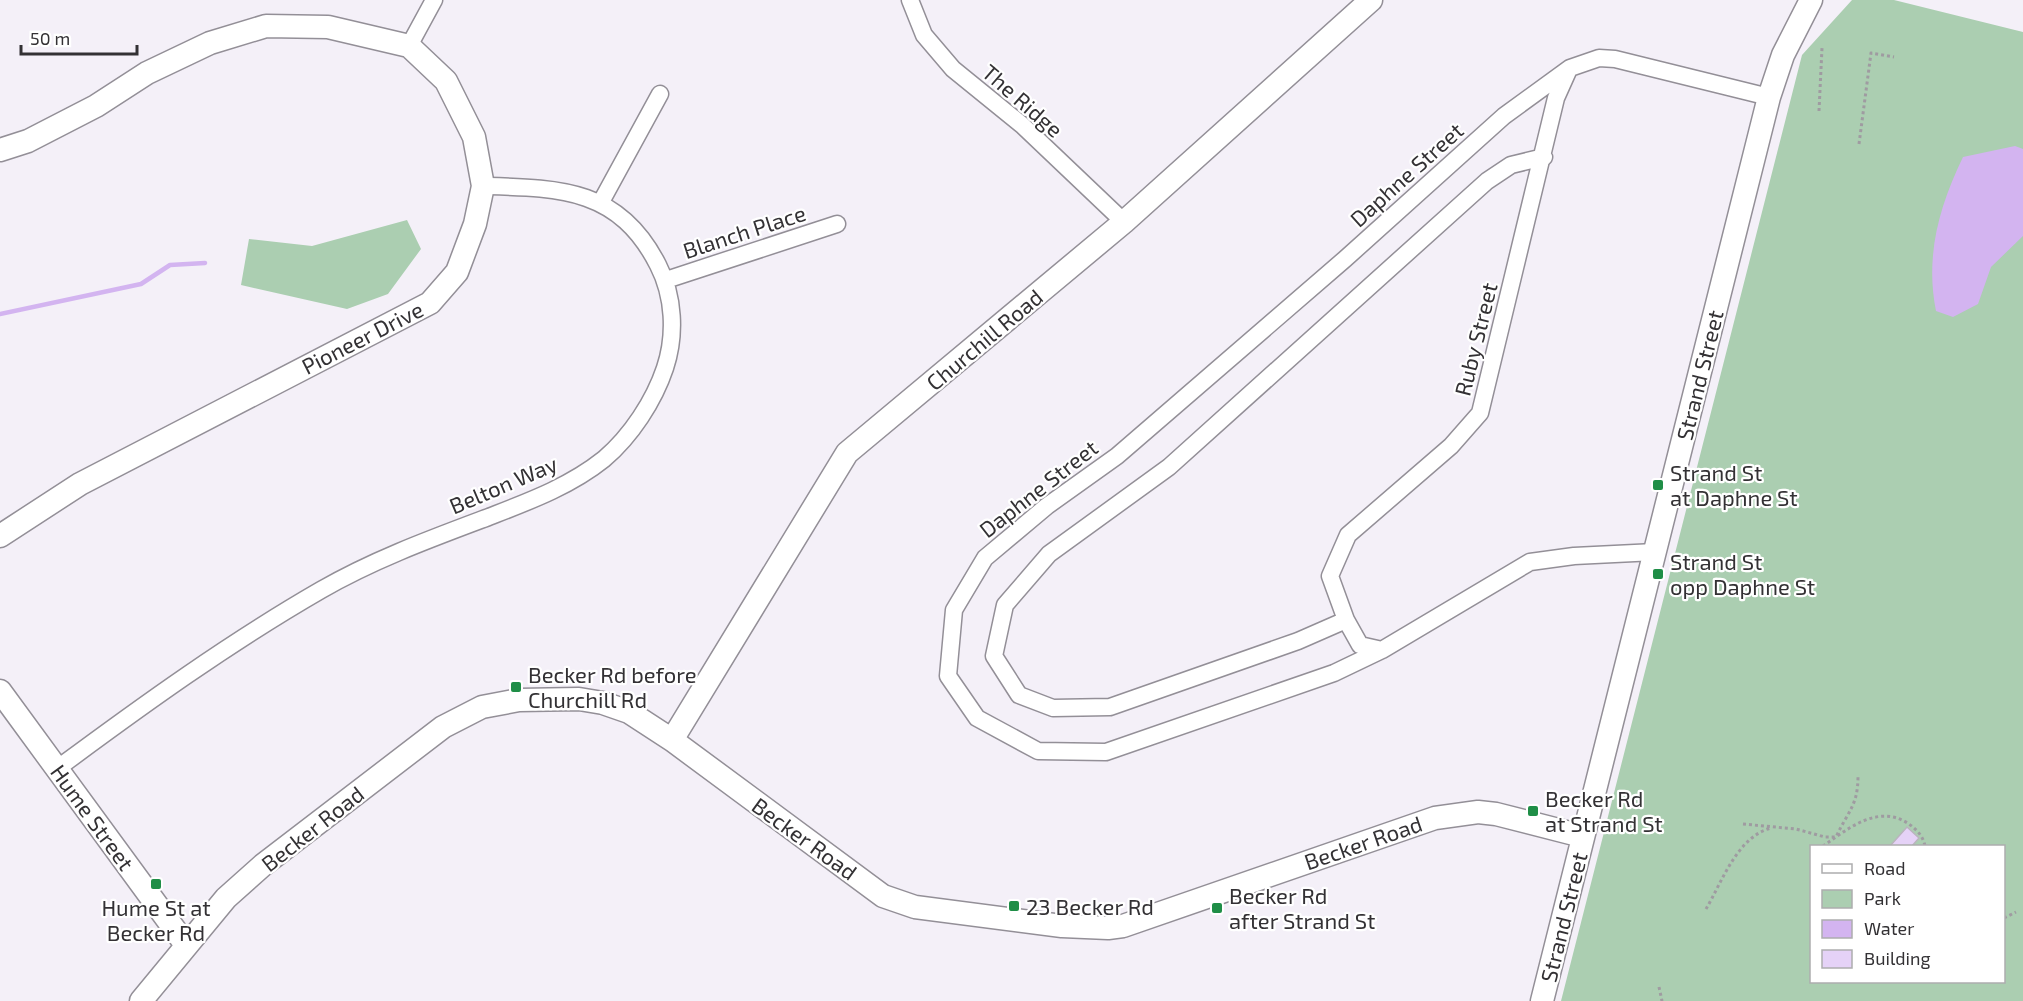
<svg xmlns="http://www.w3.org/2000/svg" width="2023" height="1001" font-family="'Exo 2',sans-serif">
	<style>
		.green { fill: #abceb1; fill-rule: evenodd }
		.water { fill: #d3b4f0 }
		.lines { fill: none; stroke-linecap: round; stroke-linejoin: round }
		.stream { stroke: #d3b4f0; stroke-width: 4.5 }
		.building { fill: #e5d2f7; stroke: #b9b5bd; stroke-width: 1.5 }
		.street-casing { stroke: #938f97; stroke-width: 19 }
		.secondary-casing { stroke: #938f97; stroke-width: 25 }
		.path { stroke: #9f9ba1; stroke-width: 3; stroke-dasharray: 3 3; stroke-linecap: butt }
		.street { stroke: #fff; stroke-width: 16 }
		.secondary { stroke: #fff; stroke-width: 22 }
		.poi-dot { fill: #1f8e47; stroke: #fff; stroke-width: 2 }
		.labels { text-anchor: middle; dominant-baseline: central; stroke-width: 4.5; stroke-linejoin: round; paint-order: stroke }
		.street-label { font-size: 22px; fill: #333134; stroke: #fff }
		.poi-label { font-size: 22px; fill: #333134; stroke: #fff; text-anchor: start }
	</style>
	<rect width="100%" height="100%" fill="#f4f0f8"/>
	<path class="green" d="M1852,0H1894L2023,32V1001H1561L1802,55ZM1812,846H2004V982H1812Z
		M407,220L421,249L388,294L347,309L241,285L249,239L312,246Z"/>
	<path class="water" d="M2015,146L2023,149V236L1991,267L1978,304L1953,317L1936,311C1925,256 1939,207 1963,157Z"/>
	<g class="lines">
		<path class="stream" d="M0,314L141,284L170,265L205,263"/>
	</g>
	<path class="building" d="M1907,827L1919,838L1912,846H1890Z"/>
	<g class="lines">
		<g class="street-casing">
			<path id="street" d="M910,0L924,35L953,69L1022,125L1124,222
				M409,46L434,0
				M601,202L660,94
				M666,280L837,224
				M1655,552L1574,556L1530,562L1382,650L1334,673L1106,752L1038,751L977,718L948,676L954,610L985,558L1047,506L1117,456L1345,259L1504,116L1570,68L1599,58L1615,59L1769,97
				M1346,620L1298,641L1110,707L1053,708L1019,695L994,656L1005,605L1049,554L1169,467L1487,181L1511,165L1544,157
				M1382,650L1360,645L1346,620L1330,576L1348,535L1451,446L1480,413L1556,98L1569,69
				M58,768C143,705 229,643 321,590C373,560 430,539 486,518C527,502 569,487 604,459C631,436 654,401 665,368C676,335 674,296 658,265C619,188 560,188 483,186"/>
		</g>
		<g class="secondary-casing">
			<path id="secondary" d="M0,150L28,141L96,106L147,73L210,43L266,26L328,27L409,46L446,81L474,137L483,186L475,224L457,272L430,303L80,484L0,536
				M0,691L186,945
				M672,740L847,453L1124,222L1371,0
				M141,1001L226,898L263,865L443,727L482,707L519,700L579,699L603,703L629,712L672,740L883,896L915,907L1062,926L1108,928L1123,926L1435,818L1478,812L1496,814L1582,836
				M1542,1001L1769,97L1783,55L1811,0"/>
		</g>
		<path class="path" d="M1819,111L1822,48
			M1859,144L1871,53L1894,57
			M1743,824L1796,829L1825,837H1836C1848,811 1858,806 1858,776
			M1823,846C1848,829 1878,803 1909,824C1917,830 1923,836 1925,846
			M1706,909C1722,882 1737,837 1771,828
			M2004,918L2016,912
			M1659,987L1662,1001"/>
		<use href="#street" class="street"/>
		<use href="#secondary" class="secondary"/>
	</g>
	<g class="poi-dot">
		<rect x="1652" y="479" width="12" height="12" rx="3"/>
		<rect x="1652" y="568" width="12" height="12" rx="3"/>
		<rect x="510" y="681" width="12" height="12" rx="3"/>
		<rect x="1527" y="805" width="12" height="12" rx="3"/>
		<rect x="150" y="878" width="12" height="12" rx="3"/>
		<rect x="1008" y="900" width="12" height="12" rx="3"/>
		<rect x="1211" y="902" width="12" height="12" rx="3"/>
	</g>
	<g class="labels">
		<g class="street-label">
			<text transform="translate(1023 100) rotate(41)">The Ridge</text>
			<text transform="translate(1406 174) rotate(-42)">Daphne Street</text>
			<text transform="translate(744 231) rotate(-18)">Blanch Place</text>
			<text transform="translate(362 337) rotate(-27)">Pioneer Drive</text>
			<text transform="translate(984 339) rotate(-40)">Churchill Road</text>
			<text transform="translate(1475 339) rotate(-76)">Ruby Street</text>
			<text transform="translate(1699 375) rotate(-76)">Strand Street</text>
			<text transform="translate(503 484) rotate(-23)">Belton Way</text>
			<text transform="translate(1038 488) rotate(-38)">Daphne Street</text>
			<text transform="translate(93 817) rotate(54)">Hume Street</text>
			<text transform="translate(312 828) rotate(-38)">Becker Road</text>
			<text transform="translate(805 838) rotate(36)">Becker Road</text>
			<text transform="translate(1363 842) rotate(-19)">Becker Road</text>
			<text transform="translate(1563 917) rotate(-76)">Strand Street</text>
		</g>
		<g class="poi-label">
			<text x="1670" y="472">Strand St<tspan x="1670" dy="25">at Daphne St</tspan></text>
			<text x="1670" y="561">Strand St<tspan x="1670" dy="25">opp Daphne St</tspan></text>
			<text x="528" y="674">Becker Rd before<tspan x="528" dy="25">Churchill Rd</tspan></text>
			<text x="1545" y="798">Becker Rd<tspan x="1545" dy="25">at Strand St</tspan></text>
			<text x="1229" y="895">Becker Rd<tspan x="1229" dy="25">after Strand St</tspan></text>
			<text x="1026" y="906">23 Becker Rd</text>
			<text x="156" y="907" text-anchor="middle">Hume St at<tspan x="156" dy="25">Becker Rd</tspan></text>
		</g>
	</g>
	<rect x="1810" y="845" width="195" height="138" fill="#ffffff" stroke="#adadae" stroke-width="1.5"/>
	<rect x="1822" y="864" width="30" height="9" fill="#ffffff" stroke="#adadae" stroke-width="1.5"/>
	<text x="1864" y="875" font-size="18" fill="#333134">Road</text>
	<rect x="1822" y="890" width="30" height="18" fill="#abceb1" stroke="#adadae" stroke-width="1.5"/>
	<text x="1864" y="905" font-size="18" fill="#333134">Park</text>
	<rect x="1822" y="920" width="30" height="18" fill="#d3b4f0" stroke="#adadae" stroke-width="1.5"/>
	<text x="1864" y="935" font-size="18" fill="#333134">Water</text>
	<rect x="1822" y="950" width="30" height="18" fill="#e5d2f7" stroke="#adadae" stroke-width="1.5"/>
	<text x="1864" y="965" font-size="18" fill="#333134">Building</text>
	<path d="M21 45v9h116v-9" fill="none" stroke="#333134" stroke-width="3"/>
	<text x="30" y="45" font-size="18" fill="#333134" stroke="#ffffff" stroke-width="4.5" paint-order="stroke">50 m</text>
</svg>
